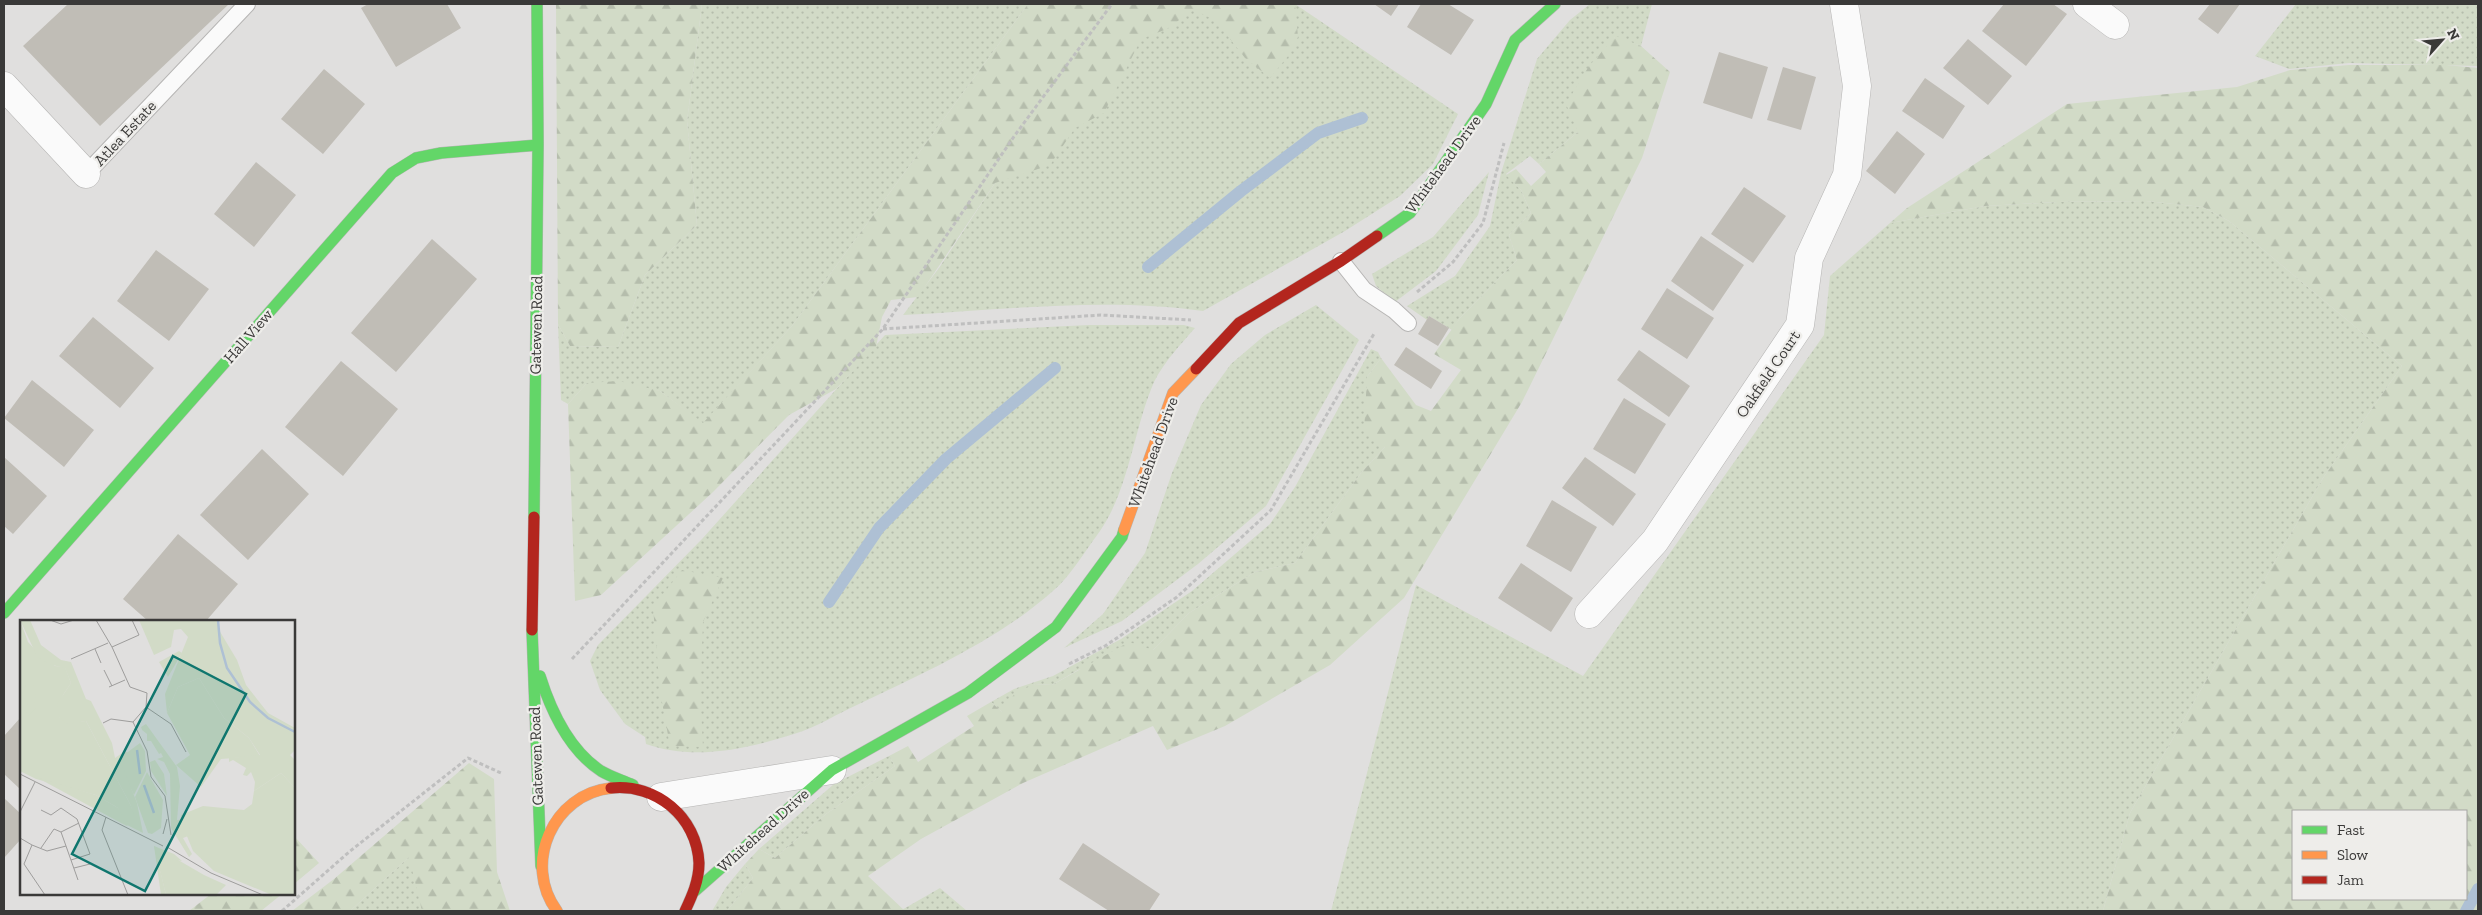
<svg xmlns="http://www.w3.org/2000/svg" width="2482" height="915" font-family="'Zilla Slab',serif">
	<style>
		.green { fill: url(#green-dots) }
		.forest { fill: url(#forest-firs); fill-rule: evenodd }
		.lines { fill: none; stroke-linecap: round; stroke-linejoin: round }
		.stream { stroke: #aec0d4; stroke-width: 12 }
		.building { fill: #c0bdb6 }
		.lane-casing { stroke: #b6b5b4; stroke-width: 18 }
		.street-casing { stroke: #b6b5b4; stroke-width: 29 }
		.fast-casing { stroke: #b6b5b4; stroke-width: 12 }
		.slow-casing { stroke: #b6b5b4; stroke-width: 12 }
		.jam-casing { stroke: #b6b5b4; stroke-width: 12 }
		.path { stroke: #bfbfbf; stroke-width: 3; stroke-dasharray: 4 2.5; stroke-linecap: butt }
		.lane { stroke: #fafafa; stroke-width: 16 }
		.street { stroke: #fafafa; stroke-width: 28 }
		.fast { stroke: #63d668; stroke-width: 11 }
		.slow { stroke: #ff974d; stroke-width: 11 }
		.jam { stroke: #b3261e; stroke-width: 11 }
		.labels { text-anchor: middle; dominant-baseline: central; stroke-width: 4.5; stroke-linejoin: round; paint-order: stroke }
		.street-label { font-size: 16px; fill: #3a3938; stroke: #eeedea }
		.inset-river { fill: none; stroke: #aec0d4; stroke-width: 2.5 }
		.inset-road { fill: none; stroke: #9e9d9c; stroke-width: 1 }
		.view { fill: #0f766e; fill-opacity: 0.15; stroke: #0f766e; stroke-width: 2.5 }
		.inset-edge { fill: none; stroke: #3a3938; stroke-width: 2.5 }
	</style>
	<defs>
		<pattern id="green-dots" width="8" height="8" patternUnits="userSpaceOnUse" patternTransform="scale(1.25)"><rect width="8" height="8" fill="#d2dbc7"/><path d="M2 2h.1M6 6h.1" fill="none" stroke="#b5bdac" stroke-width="1.8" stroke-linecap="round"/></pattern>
		<pattern id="forest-firs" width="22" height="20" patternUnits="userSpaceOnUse" patternTransform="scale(1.25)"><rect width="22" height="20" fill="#d2dbc7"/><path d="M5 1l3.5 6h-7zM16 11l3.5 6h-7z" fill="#b5bdac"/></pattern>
	</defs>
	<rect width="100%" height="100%" fill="#e0dfde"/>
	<path class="green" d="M702,4H1028L792,326L703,424L660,391L587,383L568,404L561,400L558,324L570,346L618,347L645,275L697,225L687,121Z
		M1135,4H1295L1458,114L1433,164L1400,196L1345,231L1203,311C1104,297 1003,310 903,315L939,268L995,183Z
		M1590,4H1652L1641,46L1615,37L1578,132L1539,164L1530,156L1506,174L1521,190L1531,213L1509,235L1517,260L1460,318L1452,330L1429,316L1427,320L1407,306L1455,276L1490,226L1501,173L1537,59L1570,20Z
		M2296,4H2478V66L2349,63L2289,69L2255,56Z
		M1489,172L1478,215L1436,271L1395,302L1376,286L1372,274L1433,237Z
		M2146,201L2203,207L2229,221L2402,366L2323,478L2130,813L2103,911H1331L1416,585L1583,676L1824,335L1830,276L1890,223L1985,206L2057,202Z
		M1316,305L1359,340L1266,506L1198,564L1122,621L1064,648L1103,614L1145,553L1172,473L1201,405L1231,364L1265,335Z
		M1089,325H1184L1195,328C1181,344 1164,362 1154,382C1134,428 1129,489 1100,531C1088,547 1069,578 1054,590C997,641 927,671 859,704C838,713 816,728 794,734C747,749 694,761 646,744L645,737L625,724L600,690L590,661L598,645L702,539L885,335Z
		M1371,349L1378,352L1381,358L1367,377L1385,447L1361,473L1295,563L1255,572L1189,613L1153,650L1078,670L1052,685L1035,684L1002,712L991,702L1014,689L1053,676L1121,639L1192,591L1270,524L1295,487Z
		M889,756L895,766L826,814L775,858L759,849L834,784Z
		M410,856L492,911H350Z
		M745,864L753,878L727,911H712L726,887Z
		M940,888L967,911H900Z"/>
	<path class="forest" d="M556,4H702L687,121L697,225L645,275L618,347L570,346L558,324Z
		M1028,4H1295L1298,37L1288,56L1270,78L1245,58L1215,20L1193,10L1167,29L1141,39L1104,113L1075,128L1050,165L995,183L918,297L891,300L882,317L876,347L836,389L789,415L713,492L601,595L575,601L568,404L587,383L619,381L660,391L703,423L792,326Z
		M1616,36L1641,46L1670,72L1642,158L1522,402L1404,598L1330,665L1225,726L1167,750L1153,726L1023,783L921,839L868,876L905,911H727L753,878L745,864L759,849L775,858L826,814L895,766L889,756L908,746L918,762L974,726L967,716L991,702L1002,712L1015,693L1035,684L1052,685L1129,642L1153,650L1189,613L1255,572L1295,563L1361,473L1385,447L1364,432L1367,377L1381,358L1416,405L1431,411L1461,370L1434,354L1460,318L1517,260L1509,235L1531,213L1521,190L1506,175L1516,169L1531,186L1546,172L1539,164L1578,132L1566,104L1589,66Z
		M2349,65H2446L2478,68V911H2103L2130,813L2323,478L2402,366L2229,221L2203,207L2146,201L2057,202L1985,206L1890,223L1907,208L2067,104L2237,87L2290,70ZM2293,811H2466V899H2293Z
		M682,570L723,578L703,622L700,693L703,747L670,746L660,691L653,607Z
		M469,763L494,779L497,872L510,911H422L409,857L350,911H292L334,879Z
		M294,836L319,863L294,884Z
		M211,894H282L261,911H189Z"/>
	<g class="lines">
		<path class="stream" d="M1148,267L1241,191L1318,133L1362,118
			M829,602L879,528L946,459L1055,368
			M2466,911L2478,889"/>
	</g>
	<path class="building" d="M68,4H229L100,126L23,46Z
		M368,4H447L461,28L396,67L361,8Z
		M1374,4H1399L1391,16Z
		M1421,4H1448L1474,20L1451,55L1407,27Z
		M2004,4H2053L2067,14L2026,66L1982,31Z
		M2210,4H2240L2218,34L2198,19Z
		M1968,39L2012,76L1988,105L1943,68Z
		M1719,52L1768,67L1752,119L1703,103Z
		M1783,67L1816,77L1801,130L1767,120Z
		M324,69L365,104L323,154L281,119Z
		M1925,78L1965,106L1943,139L1902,111Z
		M1897,131L1925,154L1895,194L1866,171Z
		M256,162L296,195L254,247L214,214Z
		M1744,187L1786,216L1753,263L1711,234Z
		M1701,236L1744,265L1713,311L1671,281Z
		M432,239L477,279L396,372L351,333Z
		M156,250L209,289L169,341L117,301Z
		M1667,288L1714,318L1687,359L1641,329Z
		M1429,316L1449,328L1438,346L1418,334Z
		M93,317L154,368L120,408L59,356Z
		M1406,347L1442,371L1431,389L1394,365Z
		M1639,350L1690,386L1669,417L1617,380Z
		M341,361L398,409L343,476L285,427Z
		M32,380L94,430L64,467L4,418Z
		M1624,398L1666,424L1635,474L1593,449Z
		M262,449L309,494L248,560L200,515Z
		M4,457L47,496L13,534L4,526Z
		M1585,457L1636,494L1613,526L1562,488Z
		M1552,500L1597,527L1571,572L1526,546Z
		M178,534L238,584L206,621H148L123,599Z
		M1521,563L1573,598L1551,632L1498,598Z
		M21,717V790L4,774V736Z
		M4,798L21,814V839L4,858Z
		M1083,843L1160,894L1149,911H1109L1059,879Z"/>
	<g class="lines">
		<g class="lane-casing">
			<path id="lane" d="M86,174L247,4
				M1341,261L1364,290L1394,310L1408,323"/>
		</g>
		<g class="street-casing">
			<path id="street" d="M2087,4L2115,25
				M4,86L86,174
				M1589,614L1655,541L1800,325L1809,258L1847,175L1857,86L1844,4
				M661,797L832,770"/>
		</g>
		<g class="fast-casing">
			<path id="fast" d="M1377,236L1410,213L1486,104L1515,40L1555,4
				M534,517L538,145L537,4
				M4,613L392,173L416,158L441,153L538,145
				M532,630L541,866
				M540,676C551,711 569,750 601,771C611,777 622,780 633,785
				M695,891L832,770L968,693L1056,627L1122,537L1124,530"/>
		</g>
		<g class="slow-casing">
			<path id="slow" d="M1124,530L1173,393L1196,369
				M557,911C522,864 553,794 611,788"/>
		</g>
		<g class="jam-casing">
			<path id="jam" d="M1196,369L1239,323L1341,261L1377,236
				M532,630L534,517
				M611,788C656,783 697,817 699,863C699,881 692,896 685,911"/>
		</g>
		<path class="path" d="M1417,292L1453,262L1483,223L1504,143
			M883,329L1101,315L1191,320
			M572,659L882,330L1015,135L1112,4
			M1069,664L1105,646L1177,597L1271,510L1375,332
			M282,911L349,852L468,758L501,773"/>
		<use href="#lane" class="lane"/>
		<use href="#street" class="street"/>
		<use href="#fast" class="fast"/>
		<use href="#slow" class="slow"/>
		<use href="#jam" class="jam"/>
	</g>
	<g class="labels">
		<g class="street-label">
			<text transform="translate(125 133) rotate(-47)">Atlea Estate</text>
			<text transform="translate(1443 164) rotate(-54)">Whitehead Drive</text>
			<text transform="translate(536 325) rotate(-89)">Gatewen Road</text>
			<text transform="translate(248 336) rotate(-49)">Hall View</text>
			<text transform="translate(1768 374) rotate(-56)">Oakfield Court</text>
			<text transform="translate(1153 452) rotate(-70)">Whitehead Drive</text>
			<text transform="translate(536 756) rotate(-92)">Gatewen Road</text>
			<text transform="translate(763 830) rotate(-42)">Whitehead Drive</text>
		</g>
	</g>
	<g transform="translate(20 620)">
		<rect width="275" height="275" fill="#e0dfde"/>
		<path d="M0,0L8,22L22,37L35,46L45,47L51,63L43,75L39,97L54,102L66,101L110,184L115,195L107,206L101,203L98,188L76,175L16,159L0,151ZM159,31L162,33L148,57L139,42ZM179,58L204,98L229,118L240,136L201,139L181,167L156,145L170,135L147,93L158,67ZM120,123L125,131L126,151L114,175L97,140ZM135,140L144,154L147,176L131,151L130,142ZM127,152L143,180L141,208L132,214L128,213L115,177ZM261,153L275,168V275H252L194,251L173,231L162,204L161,195L183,186L224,190L232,184L234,171ZM134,226L184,255L206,265L196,275H146Z" fill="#d2dbc7"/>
		<path d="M0,0H10L21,25L41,40L51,42L66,79L71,81L92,123L95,138L105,131L109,134L110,136L102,140V145L117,183L123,213L107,205L108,200L114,195L110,184L66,101L47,104L39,97L37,84L51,63L45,48L28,44L17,36ZM119,0H198L199,10L217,40L226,65L248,93L275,108V130L270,135L275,140V168L261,153L234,171L235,162L231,152L227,156L223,155L226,148L213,140L209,142V138L240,135L229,118L204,98L179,58L158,67L147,93L145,74L168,17L161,9L154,10L151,27L134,35ZM6,64L15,66L16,72L14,85L17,87L8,96L3,87L8,84L2,75ZM126,104L157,147L160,166L157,200L168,199L171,215L163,218L172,234L169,237L151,208L150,154L144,142L137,139L143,137L141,133L139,134L131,121H127V114L122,110L121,107ZM16,157L76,175L98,188L105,199L101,203ZM134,226L154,234L162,241L137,237L146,275H141Z" fill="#d2dbc7"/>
		<path class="inset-river" d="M198,0L200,23L207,48L230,82L248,98L275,112M117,130L120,154M124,165L134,193"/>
		<path class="inset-road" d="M30,0L41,4L54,0M76,0L92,27L110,67L127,73L126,87L113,102L127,131L131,157L145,176L151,215M92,27L119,15L112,0M75,29L81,43M51,39L88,23M84,50L92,66M89,67L105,60M126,87L151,104L166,132M83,103L91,99L113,102M0,154L143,226M21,190L31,195L41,188L57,199L70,234L51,240M0,192L15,162M86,197L82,210L108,275M41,212L59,203M143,214L147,199M0,218L12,225L4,244L25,275M12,225L27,231L46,226L58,260M147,227L191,253L243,275M21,228L34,209L41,212L46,226M54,248L70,244"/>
		<path class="view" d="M153,36L226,74L125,271L52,234Z"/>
		<rect width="275" height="275" class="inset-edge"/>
	</g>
	<rect width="2482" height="915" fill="none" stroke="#3a3938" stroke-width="10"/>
	<rect x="2292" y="810" width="175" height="90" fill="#eeedea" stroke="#a6a5a3"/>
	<rect x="2302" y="826" width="25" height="8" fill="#63d668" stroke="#a6a5a3"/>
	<text x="2337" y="835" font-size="15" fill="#3a3938">Fast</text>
	<rect x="2302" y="851" width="25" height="8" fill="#ff974d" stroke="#a6a5a3"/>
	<text x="2337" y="860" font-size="15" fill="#3a3938">Slow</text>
	<rect x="2302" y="876" width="25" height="8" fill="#b3261e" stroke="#a6a5a3"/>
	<text x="2337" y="885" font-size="15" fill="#3a3938">Jam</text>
	<g transform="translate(2442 40) rotate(63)" stroke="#eeedea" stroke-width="4" paint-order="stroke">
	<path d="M0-4L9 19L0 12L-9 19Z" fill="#3a3938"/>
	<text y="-8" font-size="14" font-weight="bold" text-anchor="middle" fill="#3a3938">N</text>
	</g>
</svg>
